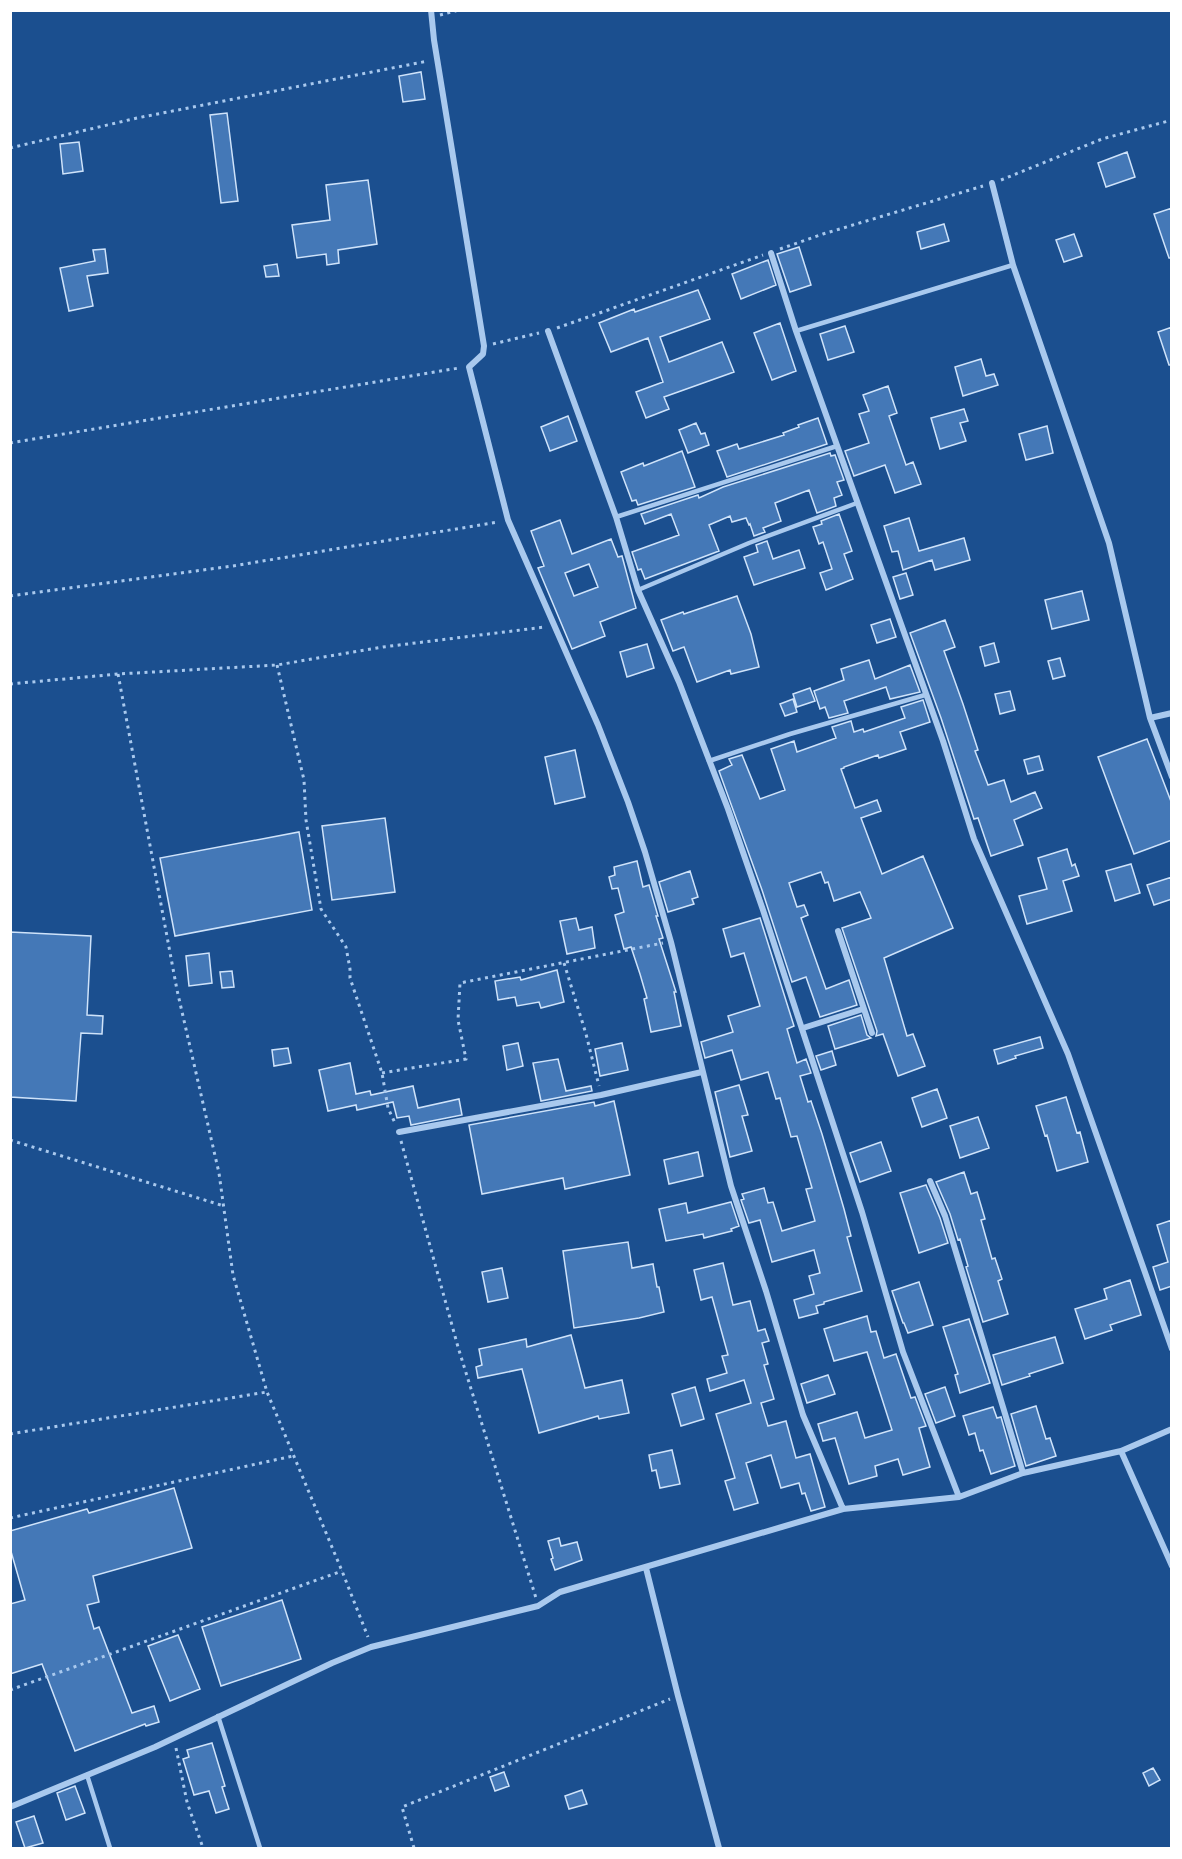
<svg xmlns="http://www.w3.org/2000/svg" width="1182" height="1859" font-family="Roboto,sans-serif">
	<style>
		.building { fill: #4478b7; stroke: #cfe3fa; stroke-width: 1.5; fill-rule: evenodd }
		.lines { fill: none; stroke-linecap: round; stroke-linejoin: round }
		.path { stroke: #a9c9ee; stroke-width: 3; stroke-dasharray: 3 4.5; stroke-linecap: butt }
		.lane { stroke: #a9c9ee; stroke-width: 4.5 }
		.street { stroke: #a9c9ee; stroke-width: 6 }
	</style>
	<rect width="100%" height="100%" fill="#1b4f8f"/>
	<path class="building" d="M421,72L425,99L403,102L399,76Z
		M227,113L238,201L221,203L210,115Z
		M79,142L83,171L63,174L60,144Z
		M1127,152L1135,177L1106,187L1098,163Z
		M368,180L377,244L338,250L339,263L327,265L326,254L297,258L292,225L330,220L326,185Z
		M1172,208V258H1169L1154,214Z
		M944,224L949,241L921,249L917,232Z
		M1074,234L1082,256L1064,262L1056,240Z
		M799,247L811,285L790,292L777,254Z
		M105,249L108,273L87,276L93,306L69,311L60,268L95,261L93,250Z
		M768,260L776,285L741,299L732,274Z
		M277,264L279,276L266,277L264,266Z
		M698,290L710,319L660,337L669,362L722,342L734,372L664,397L669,409L646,418L636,392L663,382L648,338L611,352L599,323L634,309L635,312Z
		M780,323L796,371L772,380L754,333Z
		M845,326L854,352L828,360L820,334Z
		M1172,327V365H1169L1158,332Z
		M981,359L986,376L994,374L998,385L963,396L955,367Z
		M888,386L897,413L889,416L906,465L913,462L921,484L895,493L885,465L854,476L845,451L869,443L859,414L869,411L863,395Z
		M964,409L968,421L960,423L966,441L940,449L931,418Z
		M568,416L577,441L550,451L541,427Z
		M818,418L827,444L727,477L717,451L737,444L739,449L784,435L783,433L799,427L798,425Z
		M696,423L701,434L705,433L709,445L688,453L679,430Z
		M1047,426L1053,453L1026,460L1019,434Z
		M682,451L695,487L638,505L636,500L632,501L621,472L643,463L644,466Z
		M830,453L831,456L835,455L844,480L837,482L842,495L834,498L836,506L817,513L809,490L775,503L781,521L763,528L765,532L754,536L750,524L749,525L746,518L732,522L730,516L709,525L719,551L645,579L641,569L638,570L632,552L679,535L671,514L645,524L641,514L698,495L699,498L723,487Z
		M839,514L852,551L844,554L853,579L826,590L820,573L832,569L823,542L819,544L813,527L822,524L821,521Z
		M909,518L919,551L964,538L970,560L935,570L932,560L903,570L898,551L892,552L884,526Z
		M560,520L572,554L611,539L618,557L622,556L636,608L600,622L605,636L572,649L538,568L544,566L531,531ZM589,564L598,587L574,596L565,573Z
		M767,541L773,559L799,550L805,568L754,585L744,557L758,552L756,545Z
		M906,573L913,595L900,599L893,577Z
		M1082,591L1089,620L1052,629L1045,600Z
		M737,596L751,634L759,667L731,674L730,670L697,682L684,647L673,651L661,620L683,612L684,614Z
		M890,619L896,637L877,643L871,625Z
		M945,620L955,647L944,651L963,704L978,750L975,751L988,785L1004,780L1011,802L1035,792L1042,808L1014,820L1023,845L991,856L978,818L974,819L941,718L910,633Z
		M994,643L999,662L985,666L980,647Z
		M647,644L654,668L627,677L620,652Z
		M1060,658L1065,676L1053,679L1048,661Z
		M869,660L875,679L910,665L920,692L890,699L886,687L844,701L848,713L829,718L825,707L820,709L814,691L844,680L841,669Z
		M810,688L815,701L797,707L793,694Z
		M1010,691L1015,710L1000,714L995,694Z
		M793,699L797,712L785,716L780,704Z
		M923,700L930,722L900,732L906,749L879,758L878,755L844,767V768L841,769L855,808L877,800L881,811L861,818L882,874L923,856L953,928L884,958L907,1036L913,1034L925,1066L898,1076L883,1034L876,1036L877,1031L842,928L871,918L860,892L834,901L828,882L825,883L821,872L789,883L797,907L804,905L808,915L801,918L826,989L849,980L857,1005L820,1017L806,977L792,982L762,890L719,771L732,765L729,759L742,755L760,799L785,790L771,749L794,741L797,752L836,738L832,727L851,721L854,732L863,729L864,732L905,718L901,707Z
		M1147,739L1172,804V840L1134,854L1098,757Z
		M575,750L585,797L555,804L545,757Z
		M1039,756L1043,770L1028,774L1024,760Z
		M385,818L395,892L332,900L322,826Z
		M299,832L312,910L175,936L160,858Z
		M1067,849L1072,866L1075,864L1079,876L1063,881L1072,911L1027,924L1019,896L1047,889L1038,858Z
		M637,861L643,887L649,885L658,916H656L663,938L659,939L676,992H674L681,1026L651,1032L644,999L647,998L640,974L631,947L624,949L615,915L624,912L618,888L612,889L609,877L615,875L614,867Z
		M1131,864L1140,893L1115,901L1106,871Z
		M690,871L698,897L692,899L694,904L668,912L659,882Z
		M1172,877V899L1154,905L1147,885Z
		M576,918L579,930L592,927L595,948L567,954L560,921Z
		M760,918L794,1026L787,1029L797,1063L806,1059L811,1073L800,1076L808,1102L811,1101L822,1134L844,1209L851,1236L847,1237L862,1291L824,1302V1304L816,1306L818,1313L799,1318L794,1300L814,1294L809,1276L820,1273L814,1250L772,1262L760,1220L749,1223L741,1200L744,1199L742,1194L764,1188L768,1203L773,1202L782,1231L815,1221L806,1189L812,1188L797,1136L791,1137L780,1098L776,1099L768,1072L741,1080L732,1050L705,1058L701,1042L733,1032L728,1016L760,1006L744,953L731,957L723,929Z
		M10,932L91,936L87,1015L103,1016L102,1034L81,1033L76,1101L10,1097Z
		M209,953L212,983L189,986L186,956Z
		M557,970L564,1002L541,1008L539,1002L517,1006L515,997L498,1000L495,981L520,977L521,980Z
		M232,971L234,987L222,988L220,972Z
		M861,1015L867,1035L871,1038L835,1049L828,1026Z
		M1040,1037L1043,1048L1015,1056L1016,1058L998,1064L994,1050Z
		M518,1043L523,1066L507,1070L503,1046Z
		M622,1043L628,1070L600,1076L595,1049Z
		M288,1048L291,1063L274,1066L272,1050Z
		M832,1051L836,1065L821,1070L816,1056Z
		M558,1059L566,1091L591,1086L592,1091L541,1101L533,1063Z
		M350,1063L356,1094L370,1091L371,1095L413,1086L418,1108L459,1099L462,1115L411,1125L409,1116L397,1118L393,1102L357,1110L356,1105L328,1111L319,1070Z
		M739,1085L748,1115L742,1116L752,1151L730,1157L715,1092Z
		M937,1089L947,1118L922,1127L912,1098Z
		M1066,1097L1077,1133L1080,1132L1088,1162L1057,1171L1047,1135L1045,1136L1036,1106Z
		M614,1101L630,1175L565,1189L563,1178L482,1194L469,1125L594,1102L595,1106Z
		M978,1117L989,1148L960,1158L950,1126Z
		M881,1142L891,1171L860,1182L850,1153Z
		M698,1152L703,1176L669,1184L664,1160Z
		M964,1172L971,1194L977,1192L985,1219L981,1220L992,1259L995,1258L1002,1279L998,1281L1008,1314L983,1322L966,1267L968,1266L960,1239L958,1240L950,1214L936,1182Z
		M926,1185L940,1218L948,1243L919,1253L900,1193Z
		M731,1202L739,1226L731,1229L732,1231L704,1238L703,1234L666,1241L659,1209L686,1203L688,1213Z
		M1172,1220V1286L1160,1290L1153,1267L1168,1262L1157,1225Z
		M628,1242L632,1268L653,1264L657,1287H659L664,1312L639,1318L574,1328L563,1251Z
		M723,1263L733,1305L750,1301L758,1331L765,1329L769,1341L762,1343L768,1364L764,1365L774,1399L761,1403L768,1426L786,1421L796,1458L810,1454L825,1507L811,1511L805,1493L802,1494L799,1483L781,1488L771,1455L746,1463L758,1503L734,1510L725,1481L735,1478L716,1414L751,1403L744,1380L710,1391L707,1379L727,1373L722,1356L728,1355L712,1297L701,1300L694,1270Z
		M502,1268L508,1298L488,1302L482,1272Z
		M1130,1280L1141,1315L1110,1325L1112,1330L1085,1339L1075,1309L1107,1299L1104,1289Z
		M919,1282L933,1325L908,1333L904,1323H903L892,1291Z
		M867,1316L871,1332L876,1331L884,1358L896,1354L911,1398L915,1397L926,1426L919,1428L930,1467L903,1475L898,1459L875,1466L877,1476L849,1484L835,1438L823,1441L818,1424L857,1412L865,1438L892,1430L867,1352L834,1361L824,1329Z
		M969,1319L990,1383L960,1393L955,1375L958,1374L943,1327Z
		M571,1335L585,1388L622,1380L629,1413L599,1419L598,1416L539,1433L522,1369L478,1378L476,1367L482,1365L479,1349L526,1339L527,1347Z
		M1055,1337L1063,1363L1029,1374L1030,1376L1002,1385L993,1355Z
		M828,1375L835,1394L807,1403L801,1384Z
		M695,1387L704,1419L681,1426L672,1394Z
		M945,1387L955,1416L936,1423L925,1394Z
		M1036,1406L1046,1439L1050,1438L1056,1456L1026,1466L1011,1414Z
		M993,1407L997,1418L1001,1417L1015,1466L991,1474L983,1450L980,1451L975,1433L969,1435L963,1416Z
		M672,1450L680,1484L660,1488L656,1470L652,1471L649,1455Z
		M174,1488L192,1548L93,1576L99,1602L87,1605L94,1629L99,1627L132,1713L154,1706L159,1722L146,1726L145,1724L75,1751L42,1664L10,1674V1604L25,1600L10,1548V1531L87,1509L89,1513Z
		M559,1538L561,1546L577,1542L582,1560L555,1570L551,1559L553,1558L548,1541Z
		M282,1600L301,1659L221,1686L202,1627Z
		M178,1635L200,1689L170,1701L148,1646Z
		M212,1743L225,1786L222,1787L229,1809L216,1813L209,1791L194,1795L183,1759L189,1757L187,1750Z
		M1153,1768L1160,1780L1149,1786L1143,1773Z
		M504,1772L509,1786L495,1791L490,1777Z
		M75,1786L85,1813L66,1820L57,1793Z
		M582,1790L587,1804L569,1809L565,1796Z
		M34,1816L43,1843L25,1848L16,1822Z"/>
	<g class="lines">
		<path class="path" d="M440,15L459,10
			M10,148L137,118L428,61
			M1001,180L1102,139L1172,120
			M780,249L823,234L983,186
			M557,328L763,255
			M493,344L539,333
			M10,443L459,368
			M10,596L233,566L498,522
			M277,665L304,780L306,820L321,909L346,947L350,969V978L382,1073L388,1108L395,1123
			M118,674L177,990L219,1173L233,1275L267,1392L342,1571L368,1637
			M10,684L118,674L277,665L383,647L545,627
			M564,963L586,1034L599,1086
			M382,1073L466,1059L458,1020L460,983L663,943
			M10,1140L224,1206
			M401,1141L458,1347L536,1598
			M10,1434L267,1392
			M10,1518L293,1456
			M10,1690L342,1571
			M176,1748L187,1802L203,1848
			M414,1848L402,1807L670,1699"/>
		<path class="lane" d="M796,331L1013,265
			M616,517L837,446
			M638,590L749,543L857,503
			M709,761L790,734L925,695
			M218,1716L260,1848
			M87,1775L110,1848"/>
		<path class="street" d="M431,10L434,40L484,346L483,354L469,367L508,520L598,725L628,802L645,852L671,942L731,1186L766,1291L803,1415L843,1509
			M992,183L1013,265L1109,543L1150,718L1172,777
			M771,253L796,331L943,741L974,839L1068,1054L1172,1349
			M548,331L616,517L638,590L679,682L728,809L763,910L862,1212L903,1352L959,1497
			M1150,718L1172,713
			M838,931L872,1033
			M803,1028L863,1009
			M399,1132L601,1095L702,1072
			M930,1181L945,1216L1023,1473
			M1121,1451L1172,1566
			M646,1568L678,1696L719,1848
			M10,1807L155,1747L332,1663L371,1647L538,1606L560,1592L843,1509L959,1497L1023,1473L1121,1451L1172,1429"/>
	</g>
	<rect width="1182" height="1859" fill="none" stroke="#ffffff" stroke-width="24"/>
</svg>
